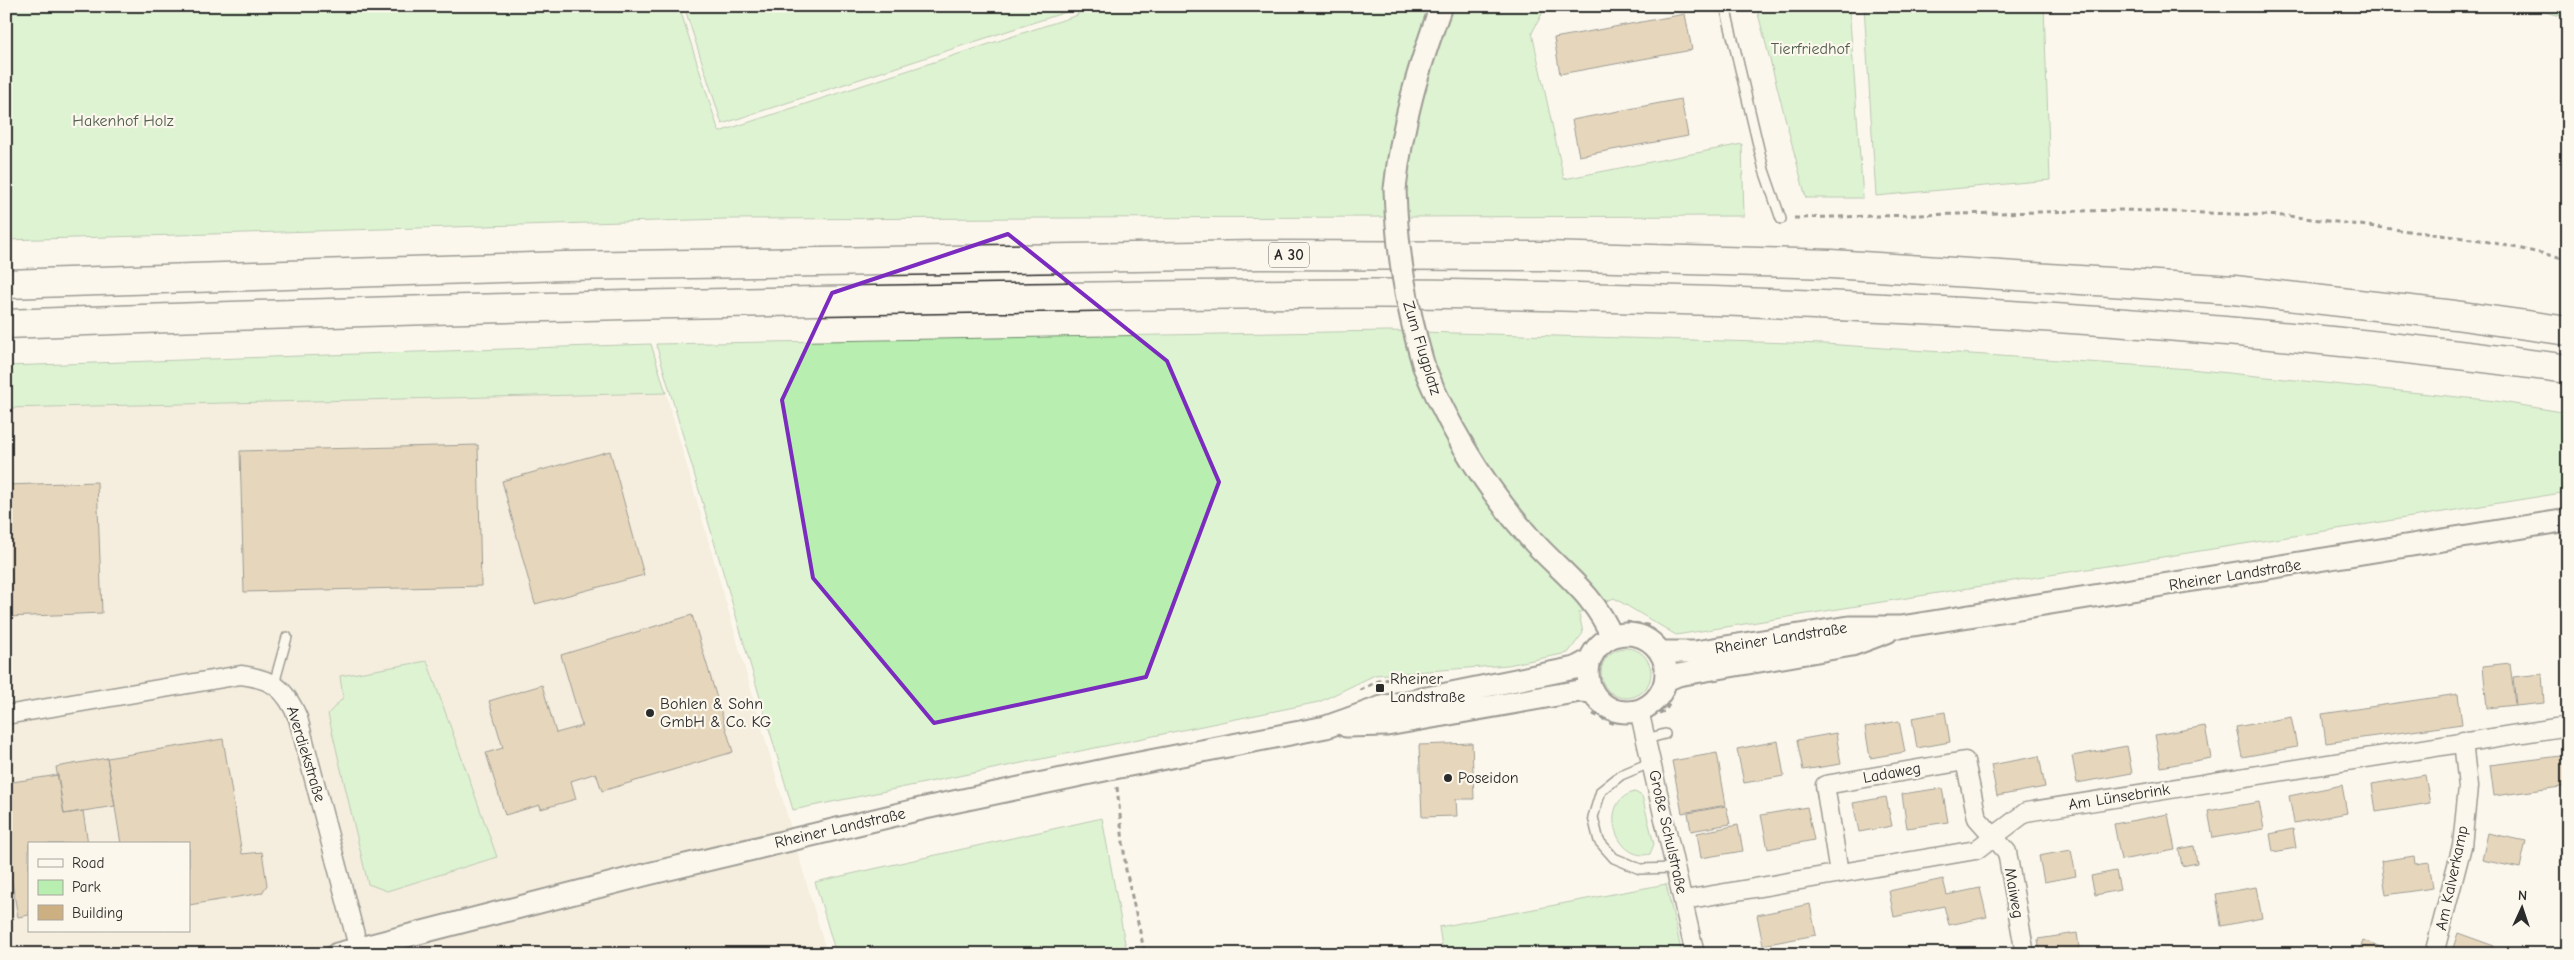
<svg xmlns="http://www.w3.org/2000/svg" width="2574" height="960" font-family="'Comic Neue',sans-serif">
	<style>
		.built { fill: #ede2cc; fill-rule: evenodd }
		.green { fill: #b8eeb0; stroke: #728c6e }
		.building { fill: #cdb082; stroke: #2b2b2b }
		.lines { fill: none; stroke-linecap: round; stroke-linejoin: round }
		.service-casing { stroke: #2b2b2b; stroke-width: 12 }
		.minor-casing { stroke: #2b2b2b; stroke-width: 21 }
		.tertiary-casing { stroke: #2b2b2b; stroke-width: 25 }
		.motorway-casing { stroke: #2b2b2b; stroke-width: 31 }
		.path { stroke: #2b2b2b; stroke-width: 3; stroke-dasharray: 5 4; stroke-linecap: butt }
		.service { stroke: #fbf7ec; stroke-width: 9 }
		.minor { stroke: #fbf7ec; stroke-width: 18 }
		.tertiary { stroke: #fbf7ec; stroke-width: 21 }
		.motorway { stroke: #fbf7ec; stroke-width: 28 }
		.tertiary-bridge-casing { stroke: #2b2b2b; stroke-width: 25; stroke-linecap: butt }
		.tertiary-bridge { stroke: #fbf7ec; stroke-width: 21 }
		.marked { fill: none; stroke: #7b2cbf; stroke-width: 4; stroke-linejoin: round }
		.poi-dot { fill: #2b2b2b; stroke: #fbf7ec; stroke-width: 2 }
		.labels { text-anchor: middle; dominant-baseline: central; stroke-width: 4.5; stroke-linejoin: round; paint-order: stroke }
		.shield { fill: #fbf7ec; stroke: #696865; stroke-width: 1 }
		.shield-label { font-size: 15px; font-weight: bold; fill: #2b2b2b }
		.park-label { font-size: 16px; fill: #4e5c4c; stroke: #fbf7ec }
		.street-label { font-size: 16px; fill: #2b2b2b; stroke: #fbf7ec }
		.poi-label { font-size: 16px; fill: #2b2b2b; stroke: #fbf7ec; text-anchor: start }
	</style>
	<rect width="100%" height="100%" fill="#fbf7ec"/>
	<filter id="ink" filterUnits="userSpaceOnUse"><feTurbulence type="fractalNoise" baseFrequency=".02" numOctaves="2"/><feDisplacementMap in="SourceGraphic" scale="10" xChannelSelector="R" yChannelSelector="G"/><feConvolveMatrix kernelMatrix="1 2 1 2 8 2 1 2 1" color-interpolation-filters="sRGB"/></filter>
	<g filter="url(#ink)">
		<path class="built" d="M666,393L827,954H6V408ZM29,844H189V931H29Z"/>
		<path class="green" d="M6,6H679L719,132L1078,15L1077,6H1546L1532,33L1564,179L1742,144L1744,216L726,219L6,240Z
			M684,6H1071L1072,10L722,124Z
			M1756,6H1849L1863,198H1806Z
			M1864,6H2044L2050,180L1876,196Z
			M2523,6H2568V18Z
			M1388,331L1825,344L2190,369L2496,401L2568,413V492L1676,635L1614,598L1579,613L1583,633L1568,653L1508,665L1375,675L1319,702L793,810L656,344Z
			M651,344L666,393L6,408V366Z
			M1601 673a25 25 0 1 1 50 0a25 25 0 1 1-50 0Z
			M427,661L497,857L387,891L368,884L328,714L343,698L340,676Z
			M1635,792L1642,796L1654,844L1650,854C1615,863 1597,800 1635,792Z
			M1102,818L1127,954H836L815,882Z
			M1666,884L1682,954H1443L1439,927Z"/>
		<path class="building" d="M1685,14L1692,50L1560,74L1554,38Z
			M1681,99L1688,136L1579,156L1572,120Z
			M478,445L481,586L244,592L240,451Z
			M610,451L644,575L535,604L502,481Z
			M97,482L102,613L6,617V485Z
			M692,615L733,752L602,791L596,773L571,781L576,799L541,809L540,805L505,815L486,753L503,748L489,701L542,685L556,733L582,726L561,655Z
			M2510,663L2515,705L2487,708L2483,666Z
			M2542,674L2544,703L2516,706L2513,677Z
			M2458,694L2462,724L2326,743L2322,714Z
			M1945,712L1950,742L1917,748L1912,718Z
			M2291,717L2297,747L2242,757L2236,727Z
			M1899,721L1905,752L1870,758L1865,727Z
			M2205,726L2211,758L2161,767L2155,735Z
			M1836,733L1841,764L1803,770L1797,740Z
			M223,739L242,854L262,852L267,885L262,893L189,905V844H121L107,758Z
			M1778,741L1784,776L1744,783L1737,749Z
			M1472,743L1474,799H1456L1457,816L1422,817L1419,745Z
			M2127,746L2132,773L2077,783L2072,756Z
			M1717,753L1726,805L1682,813L1672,761Z
			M2568,755V786L2494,796L2490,765Z
			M2039,756L2045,787L1997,796L1991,765Z
			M107,758L115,806L64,814L56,767Z
			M58,775L64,814L83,811L88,844H29V915L18,917L6,848V783Z
			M2425,775L2430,803L2376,812L2372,784Z
			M2342,785L2347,813L2294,823L2289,796Z
			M1942,788L1948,822L1907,828L1902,794Z
			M1886,797L1892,826L1859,832L1853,803Z
			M2259,802L2264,829L2213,838L2208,811Z
			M1726,806L1730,824L1691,831L1688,813Z
			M1807,807L1814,840L1768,849L1761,815Z
			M2168,814L2175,850L2121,860L2114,824Z
			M1738,825L1743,851L1701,858L1697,833Z
			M2293,829L2296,848L2273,852L2270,834Z
			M2488,833L2526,841L2520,868L2482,860Z
			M2194,846L2197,863L2182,866L2179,849Z
			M2071,850L2076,876L2044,882L2039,856Z
			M2414,856L2415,864L2429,862L2433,888L2386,895L2381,861Z
			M2116,871L2120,890L2095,895L2091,876Z
			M1943,879L1947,895L1980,888L1987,917L1949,925L1944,906L1894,917L1889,891Z
			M2256,887L2262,918L2221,926L2216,894Z
			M1810,904L1816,935L1763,945L1757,915Z
			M2077,933L2080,954H2040L2038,939Z
			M2458,933L2494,946L2492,954H2451Z
			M2363,940L2398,954H2358Z"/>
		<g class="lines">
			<g class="service-casing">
				<path id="service" d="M1725,6L1764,170L1781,219
					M274,684L287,637
					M1646,739L1665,734
					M1652,762L1621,775L1601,791L1593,817L1599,841L1614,858L1640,869L1676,868"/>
			</g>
			<g class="minor-casing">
				<path id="minor" d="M1639,710L1695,954
					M6,715L241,675C273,679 285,688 298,718L360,954
					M1839,873L1825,785L1965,761L1977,818L2007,852L2025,954
					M1684,900L1976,850L2026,812L2568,726
					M2434,954L2462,846L2468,787L2463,741"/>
			</g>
			<g class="tertiary-casing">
				<path id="tertiary" d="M1395,189C1402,121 1418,70 1441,6
					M1424,367C1450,430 1484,486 1530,538C1560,572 1594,593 1612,637
					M1588 673a39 39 0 1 1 78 0a39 39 0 1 1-78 0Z
					M1660,652H1695L1849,627H1901L2568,520
					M1666,680L1678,675L1852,645L1887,632
					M1346,726L1387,725L1580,691L1593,692
					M337,954L648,874L925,808L1114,768L1326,727L1382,707L1575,668L1590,660"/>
			</g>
			<g class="motorway-casing">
				<path id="motorway" d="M6,284L564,266L1258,255L1544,256L1831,264L2234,290L2455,315L2568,331
					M6,324C337,311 668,303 998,298C1149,296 1299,292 1450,294C1825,301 2196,318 2568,369"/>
			</g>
			<path class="path" d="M1794,218L2122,210L2288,216L2480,240L2568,259
				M1626,622L1647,625L1655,631
				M1360,690L1380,680L1409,678
				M1659,713L1665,711L1671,701
				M1593,714L1612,723L1624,722
				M1117,787L1126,870L1145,954
				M297,950L298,954"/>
			<use href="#service" class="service"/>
			<use href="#minor" class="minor"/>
			<use href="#tertiary" class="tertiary"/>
			<use href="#motorway" class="motorway"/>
			<g class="tertiary-bridge-casing">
				<path id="tertiary-bridge" d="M1395,189C1397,252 1406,305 1424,367"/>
			</g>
			<use href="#tertiary-bridge" class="tertiary-bridge"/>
		</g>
	</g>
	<path d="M0 0H2574V960H0ZM1008,234L1167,361L1219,482L1146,677L934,723L813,578L782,400L832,293Z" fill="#fbf7ec" fill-opacity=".55" fill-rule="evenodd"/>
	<path class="marked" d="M1008,234L1167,361L1219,482L1146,677L934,723L813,578L782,400L832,293Z"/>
	<g class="poi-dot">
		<rect x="1375" y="683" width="10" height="10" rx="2.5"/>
		<circle cx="650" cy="713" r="5"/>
		<circle cx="1448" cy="778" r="5"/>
	</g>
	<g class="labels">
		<rect class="shield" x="1269" y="242.5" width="40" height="25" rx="4"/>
		<g class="shield-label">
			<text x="1289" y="255">A 30</text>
		</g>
		<g class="park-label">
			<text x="1810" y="49">Tierfriedhof</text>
			<text x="123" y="121">Hakenhof Holz</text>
		</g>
		<g class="street-label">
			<text transform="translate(1422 348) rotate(73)">Zum Flugplatz</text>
			<text transform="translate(2235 575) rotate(-9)">Rheiner Landstraße</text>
			<text transform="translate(1781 638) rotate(-9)">Rheiner Landstraße</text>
			<text transform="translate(306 754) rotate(73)">Averdiekstraße</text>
			<text transform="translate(1892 773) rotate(-10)">Ladaweg</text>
			<text transform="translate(2119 797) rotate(-9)">Am Lünsebrink</text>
			<text transform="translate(840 828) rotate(-13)">Rheiner Landstraße</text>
			<text transform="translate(1668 832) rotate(77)">Große Schulstraße</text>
			<text transform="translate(2452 878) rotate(-78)">Am Kalverkamp</text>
			<text transform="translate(2014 893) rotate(80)">Maiweg</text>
		</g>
		<g class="poi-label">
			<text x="1390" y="679">Rheiner<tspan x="1390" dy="18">Landstraße</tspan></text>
			<text x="660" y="704">Bohlen &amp; Sohn<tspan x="660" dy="18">GmbH &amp; Co. KG</tspan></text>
			<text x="1458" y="778">Poseidon</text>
		</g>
	</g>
	<rect width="2574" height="960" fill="none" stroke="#fbf7ec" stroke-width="25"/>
	<rect x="12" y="12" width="2549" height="935" fill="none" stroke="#2b2b2b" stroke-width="2" filter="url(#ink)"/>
	<rect x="28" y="842" width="162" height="90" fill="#fbf7ec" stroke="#a8a59f"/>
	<rect x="38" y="859" width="25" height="8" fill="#fbf7ec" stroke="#a8a59f"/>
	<text x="72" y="868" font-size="15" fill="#2b2b2b">Road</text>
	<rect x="38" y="880" width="25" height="15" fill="#b8eeb0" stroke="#a8a59f"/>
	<text x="72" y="892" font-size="15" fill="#2b2b2b">Park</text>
	<rect x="38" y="905" width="25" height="15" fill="#cdb082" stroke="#a8a59f"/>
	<text x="72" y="918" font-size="15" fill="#2b2b2b">Building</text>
	<g transform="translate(2522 908) rotate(3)" stroke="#fbf7ec" stroke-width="4" paint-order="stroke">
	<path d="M0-4L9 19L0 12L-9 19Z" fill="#2b2b2b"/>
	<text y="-8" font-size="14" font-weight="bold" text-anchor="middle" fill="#2b2b2b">N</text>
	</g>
</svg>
